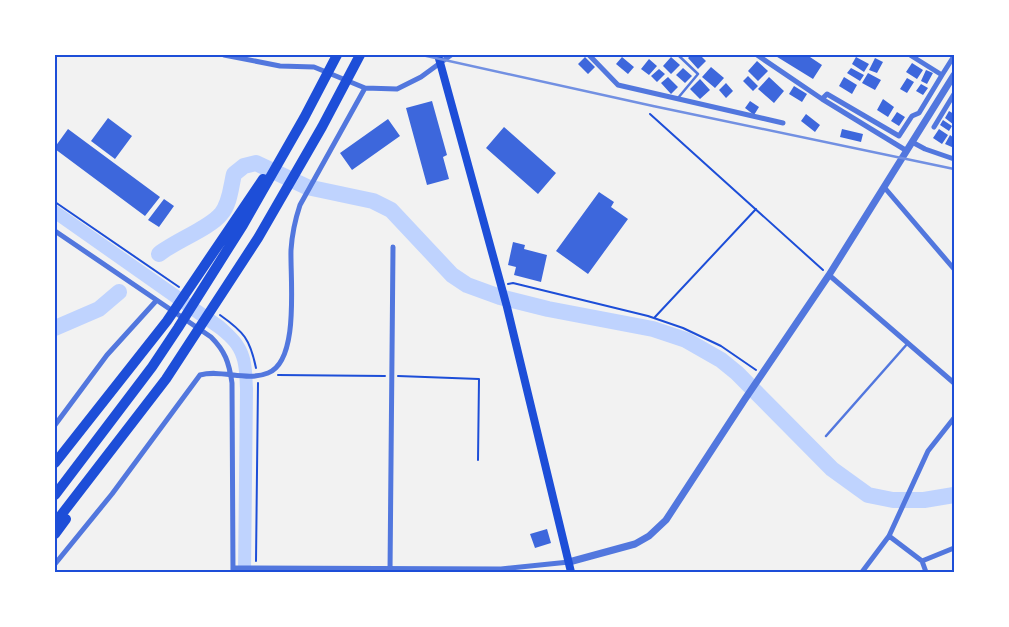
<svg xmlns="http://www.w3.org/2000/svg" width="1009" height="627" font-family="'Times New Roman',serif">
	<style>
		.water { fill: #bfd3fe }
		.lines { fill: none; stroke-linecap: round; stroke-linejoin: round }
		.river { stroke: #bfd3fe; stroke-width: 16 }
		.building { fill: #3d67dc }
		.path { stroke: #1d4ed8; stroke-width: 2 }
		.service { stroke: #5277de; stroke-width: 2.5 }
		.minor { stroke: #5277de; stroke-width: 5 }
		.tertiary { stroke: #5277de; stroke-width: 7 }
		.secondary { stroke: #1d4ed8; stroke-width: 8 }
		.motorway { stroke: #1d4ed8; stroke-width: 10 }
		.rail { stroke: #7290e2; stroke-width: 2.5 }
		.neatline { fill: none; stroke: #1d4ed8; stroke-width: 2 }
	</style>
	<rect width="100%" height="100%" fill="#f2f2f2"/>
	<path class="water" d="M55,204L223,321C250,344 252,355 253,389L251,572H238L240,389C239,363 239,351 217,334L55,220Z"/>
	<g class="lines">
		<path class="river" d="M159,254C175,241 210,228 221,214C230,204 231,186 234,174L244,166L256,163L307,187L373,201L391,210L452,275L467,285L500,297L548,309L653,329L686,340L721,360L737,373L832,469L868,495L893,500H924L954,495
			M55,328L99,309L119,292"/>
	</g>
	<path class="building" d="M691,55H700L706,61L698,69L688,58Z
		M774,55H807L822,65L813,79Z
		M585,57L595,67L588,74L578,64Z
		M622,57L634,67L628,74L616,64Z
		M671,57L680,65L671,74L663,66Z
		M856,57L869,64L864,72L852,64Z
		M875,58L883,62L877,73L869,70Z
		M649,59L657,66L649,75L641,69Z
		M757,61L768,71L758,81L748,71Z
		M912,63L923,70L917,79L906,72Z
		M711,67L724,78L715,88L702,77Z
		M683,68L692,76L685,83L676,75Z
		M851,68L864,75L860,81L847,73Z
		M659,69L665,74L657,82L651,76Z
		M926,70L933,73L927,84L921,81Z
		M868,73L881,80L875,90L862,83Z
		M748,76L758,86L753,91L743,81Z
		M668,77L678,87L671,94L661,83Z
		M769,77L784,91L774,103L758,89Z
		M844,77L857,85L852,94L839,86Z
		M907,78L914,82L907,93L900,89Z
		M700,79L710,90L700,99L690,89Z
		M726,83L733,91L726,98L719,90Z
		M921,84L928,88L923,95L916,91Z
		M794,86L807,94L802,102L789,94Z
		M883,99L894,107L888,117L877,110Z
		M432,101L447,155L443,157L449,179L427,185L406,108Z
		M750,101L759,107L754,115L745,108Z
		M949,111L954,114V125L945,118Z
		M897,112L905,117L899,126L891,121Z
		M806,114L820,125L815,132L801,121Z
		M108,118L132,136L115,159L91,141Z
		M388,119L400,136L352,170L340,153Z
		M943,120L952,126L949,131L940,125Z
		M504,127L556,173L538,194L486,148Z
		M68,129L160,197L145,216L55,149V147Z
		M842,129L863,134L861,142L840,137Z
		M939,129L948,135L942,144L933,138Z
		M950,135L954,138V148L945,144Z
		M599,192L614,202L611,207L628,219L588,274L556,251Z
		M164,199L174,206L159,227L148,220Z
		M513,242L525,245L524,249L547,255L541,282L514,275L516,267L508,265Z
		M547,529L551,543L535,548L530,534Z"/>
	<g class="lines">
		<path class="path" d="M650,114L823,270
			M55,202L179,287
			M508,284L513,283L648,316L683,328L721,346L756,370
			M220,315C244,332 250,339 256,368
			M655,317L756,209
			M278,375L385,376
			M398,376L479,379L478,460
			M256,561L258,383"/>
		<path class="service" d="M678,98L698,74L678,55
			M826,436L908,343"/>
		<path class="minor" d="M224,55L280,66L314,67L365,88
			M589,55L618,85L783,123
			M757,55L822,99L907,151
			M910,55L942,75L954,56
			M822,99L827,94L899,136L912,116L919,113L942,75
			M934,127L954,94
			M912,142L925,149L954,159
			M884,187L954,269
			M55,231L211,337C225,351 229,362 232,383L233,572
			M829,275L954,383
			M55,425L107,355L156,301
			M889,536L922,561L926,572
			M922,561L954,548
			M55,564L112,494L200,375C222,369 246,382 268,373C300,361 290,278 291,250C292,234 295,220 300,205L365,88L397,89L421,77L451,55
			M233,568L501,569L569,562
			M390,572L393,247
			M862,572L889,536L928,451L954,418"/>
		<path class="tertiary" d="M569,562L635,544L649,536L666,520L745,399L829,275L954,75"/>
		<path class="secondary" d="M438,55L507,307L571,572"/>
		<path class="motorway" d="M55,463L167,321L263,179
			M55,495L152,367L178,328L243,225L304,118L337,55
			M55,523L166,379L258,238L322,127L360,55
			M55,534L66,519"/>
		<path class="rail" d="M422,55L653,106L954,169"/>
	</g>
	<rect width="1009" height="627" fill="none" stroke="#ffffff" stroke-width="112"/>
	<rect x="56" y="56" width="897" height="515" class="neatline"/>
</svg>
